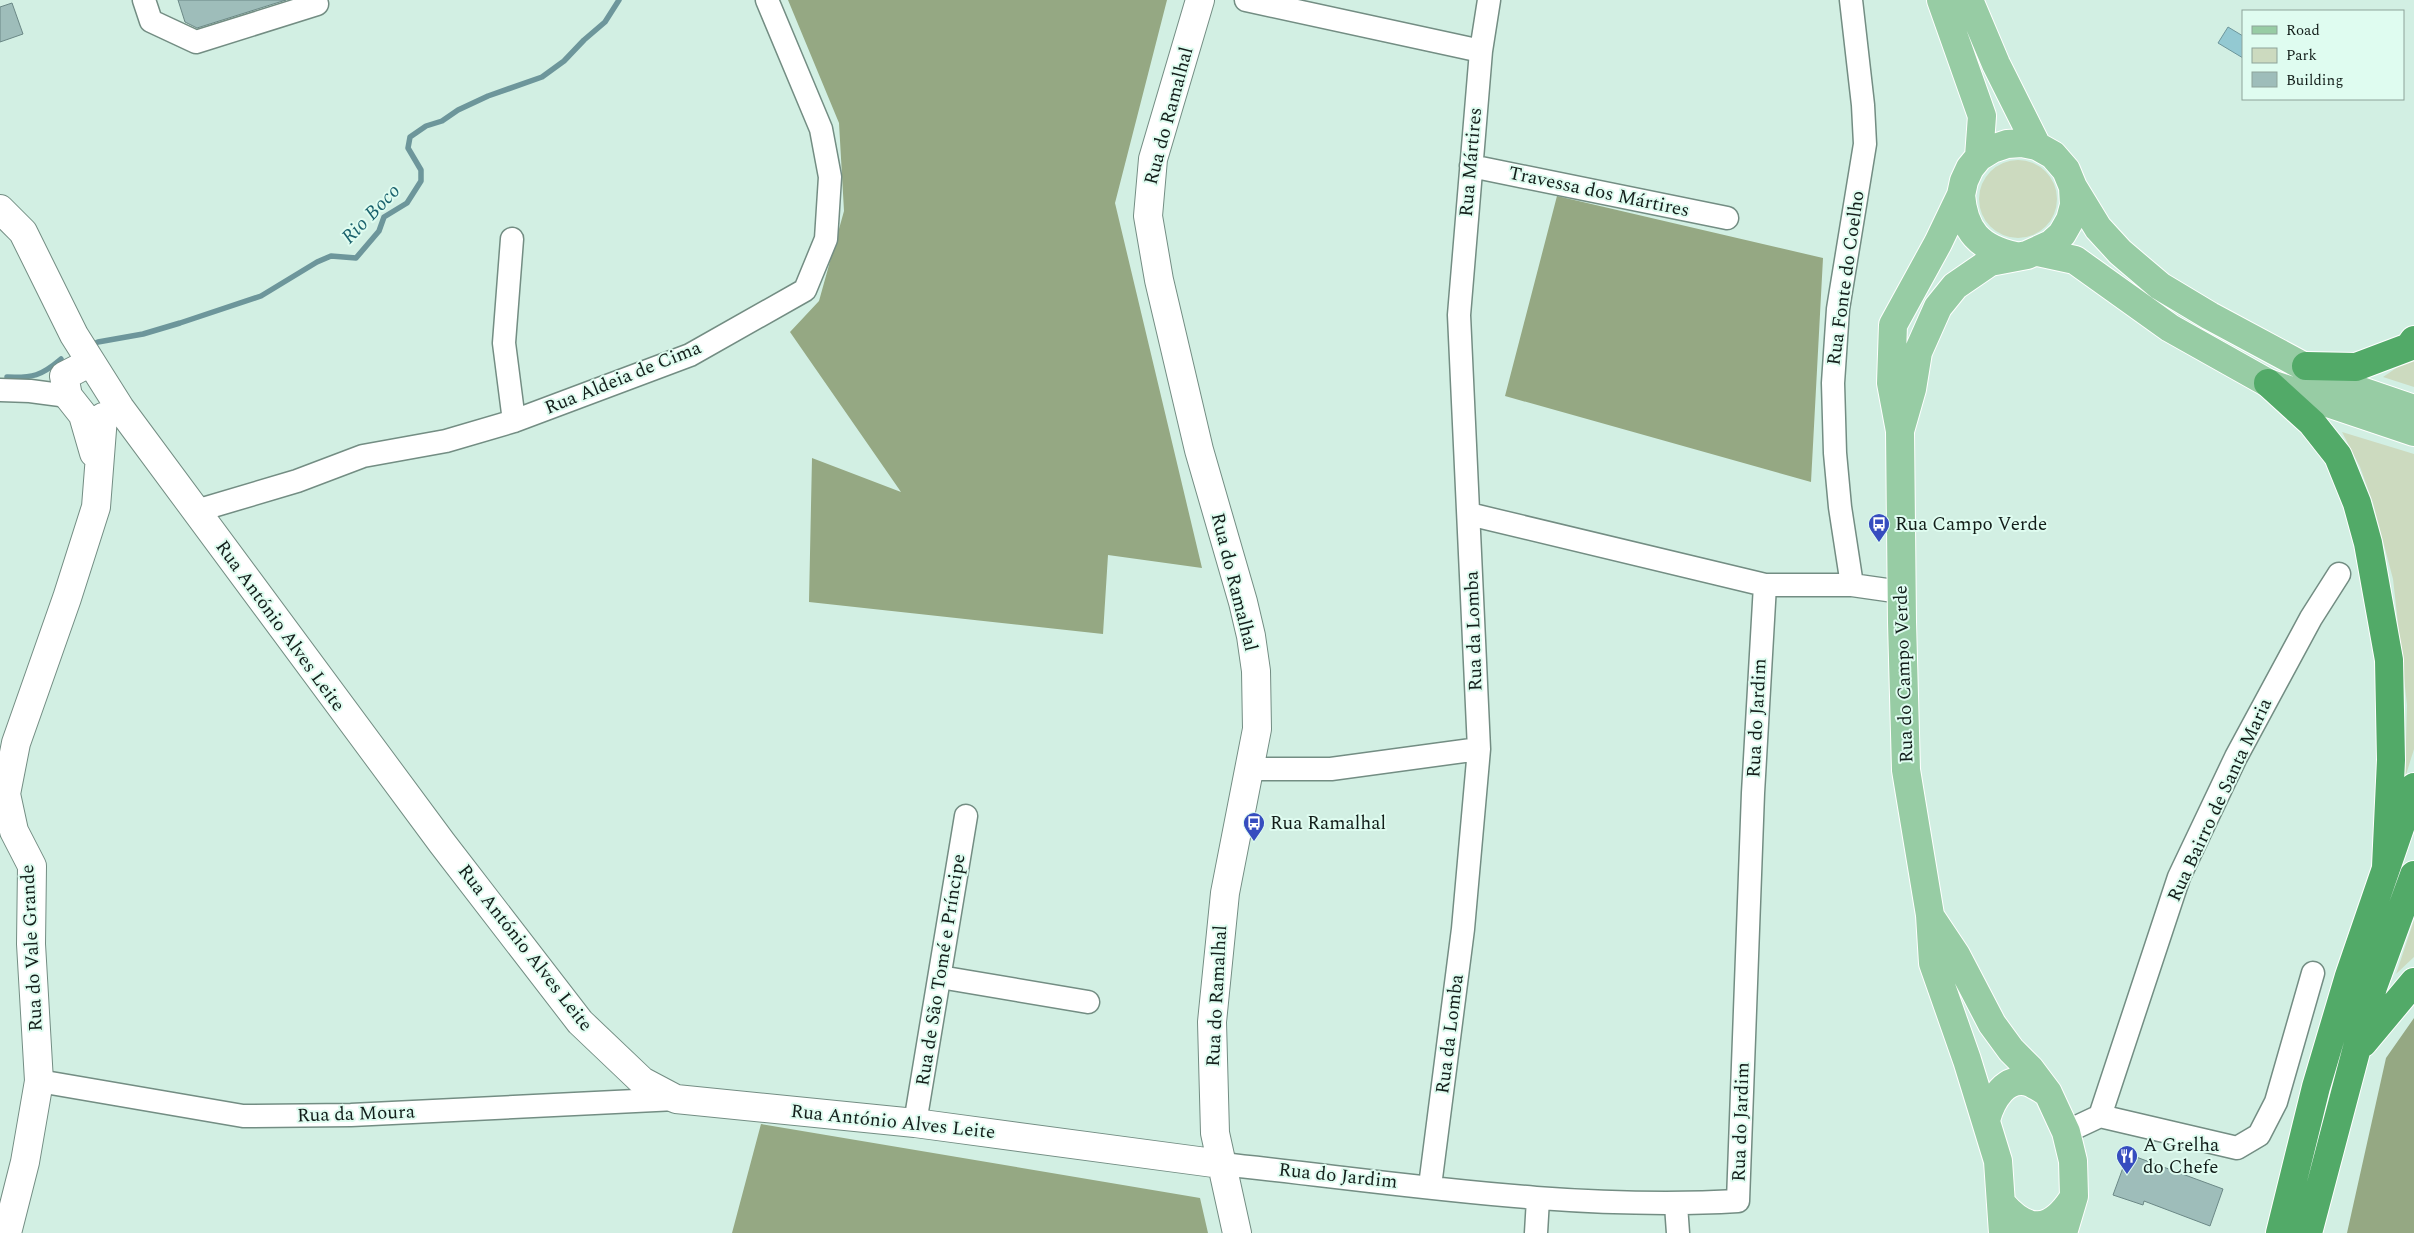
<svg xmlns="http://www.w3.org/2000/svg" width="2414" height="1233" font-family="Spectral,serif">
	<style>
		.green { fill: #ccdabf }
		.forest { fill: #95a883 }
		.water { fill: #93c9d2; stroke: #6d969b }
		.lines { fill: none; stroke-linecap: round; stroke-linejoin: round }
		.stream { stroke: #6d969b; stroke-width: 5.5 }
		.building { fill: #9ebdba; stroke: #6b8886 }
		.street-casing { stroke: #738d83; stroke-width: 25 }
		.secondary-casing { stroke: #738d83; stroke-width: 30 }
		.primary-casing { stroke: #fff; stroke-width: 30 }
		.highway-casing { stroke: #fff; stroke-width: 30 }
		.street { stroke: #fff; stroke-width: 22 }
		.secondary { stroke: #fff; stroke-width: 28 }
		.primary { stroke: #97cca4; stroke-width: 28 }
		.highway { stroke: #52aa68; stroke-width: 28 }
		.labels { text-anchor: middle; dominant-baseline: central; stroke-width: 4; stroke-linejoin: round; paint-order: stroke }
		.street-label { font-size: 19px; fill: #131e1a; stroke: #dffcf0 }
		.poi-label { font-size: 19px; fill: #131e1a; stroke: #dffcf0; text-anchor: start }
		.water-label { font-size: 20px; font-style: italic; fill: #19616c; stroke: #dffcf0 }
	</style>
	<rect width="100%" height="100%" fill="#d2efe3"/>
	<path class="green" d="M1979 199a39 39 0 1 1 78 0a39 39 0 1 1-78 0Z
		M2414,356V387L2383,377Z
		M2342,432L2414,454V749L2405,778L2407,705L2393,579L2373,503L2360,467Z
		M2414,920V957L2396,974Z"/>
	<path class="forest" d="M788,0H1167L1115,203L1202,568L1108,555L1103,634L809,602L812,458L901,492L790,332L819,301L844,211L839,123Z
		M1557,196L1823,258L1811,482L1505,396Z
		M2414,1018V1233H2347L2386,1058Z
		M761,1124L1200,1198L1208,1233H732Z"/>
	<path class="water" d="M2228,27L2243,36V58L2218,43Z"/>
	<g class="lines">
		<path class="stream" d="M88,346L98,342L143,334L180,323L261,296L317,262L331,256L356,258L379,231L384,217L407,203L421,181V170L408,148L410,137L426,126L442,121L458,110L488,96L542,77L564,61L584,40L605,22L619,0
			M7,377C33,378 41,376 61,359"/>
	</g>
	<path class="building" d="M178,0H286L197,28L185,22Z
		M12,3L23,34L0,42V7Z
		M2128,1154L2223,1189L2210,1226L2144,1201L2143,1205L2113,1195Z"/>
	<g class="lines">
		<g class="street-casing">
			<path id="street" d="M144,0L151,21L196,42L317,4
				M1246,0L1481,51
				M1851,0L1863,105L1865,144L1838,309L1833,383L1835,453L1840,507L1852,585
				M1471,166L1727,218
				M512,239L504,343L514,421
				M0,390L30,391L68,396
				M196,511L297,481L363,456L446,441L514,421L690,355L805,290L826,239L830,177L821,129L767,0
				M1469,514L1765,585H1852L1901,592
				M1251,769H1331L1479,749
				M940,977L1088,1002
				M39,1081L243,1116L351,1115L676,1099
				M2100,1116L2237,1148L2259,1135L2276,1102L2313,973
				M915,1123L966,816
				M2066,1132L2100,1116L2179,877L2236,757L2311,618L2339,574
				M1221,1164C1393,1182 1566,1211 1738,1201L1753,793L1765,585
				M1430,1186L1463,929L1479,749L1459,315L1481,51L1489,0
				M1676,1205L1678,1233
				M1536,1233L1538,1199"/>
		</g>
		<g class="secondary-casing">
			<path id="secondary" d="M1200,0L1153,159L1148,216L1159,280L1199,450L1243,602L1251,636L1256,671L1257,729L1225,893L1212,1022L1215,1133L1237,1233
				M0,209L23,232L74,335L120,408L442,843L580,1022L642,1081L676,1099L915,1123L1221,1164
				M91,362L64,376L68,396L83,415L94,453
				M7,1233L25,1162L39,1081L31,944L32,866L14,831L6,794L16,743L67,598L96,507L103,417"/>
		</g>
		<g class="primary-casing">
			<path id="primary" d="M1941,0L1982,116L1979,157
				M1969,0L1996,64L2037,146
				M2073,187L2098,228L2120,252L2160,286L2210,316L2329,380L2414,409
				M1961,195C1964,231 1979,248 2015,256
				M2038,252L2075,260L2170,328L2268,383L2414,432
				M1900,431L1912,389L1918,352L1938,307L1955,286L1990,262L2027,255L2051,244L2062,234L2070,220L2074,205L2073,187L2066,170L2053,155L2037,146L2022,143L2007,144L1992,149L1979,157L1970,168L1964,181L1961,195L1938,243L1893,325L1891,383L1900,431L1902,622L1906,770L1930,915L1933,963L1967,1060L1998,1161L2003,1233
				M1930,916L1956,955L1992,1024L2011,1050L2030,1069L2048,1093L2066,1132L2073,1161L2074,1196L2063,1233
				M1986,1120C1991,1101 2006,1073 2031,1083C2037,1086 2043,1090 2048,1093
				M2002,1204C2027,1233 2050,1233 2072,1200"/>
		</g>
		<g class="highway-casing">
			<path id="highway" d="M2306,366L2356,367L2409,347L2414,340
				M2268,383L2312,423L2338,456L2357,503L2368,543L2389,660L2391,760L2386,867
				M2363,1043L2414,982
				M2280,1233L2316,1087L2349,976L2414,787
				M2308,1233L2373,987L2414,875"/>
		</g>
		<use href="#street" class="street"/>
		<use href="#secondary" class="secondary"/>
		<use href="#primary" class="primary"/>
		<use href="#highway" class="highway"/>
	</g>
	<defs>
		<g id="bus-pin" transform="scale(1.125)"><path d="M0 17L-7.5 6A9.5 9.5 0 1 1 7.5 6Z" fill="#364dbf" stroke="#dffcf0"/><path d="M-5-6H5V4H4V6H2V4H-2V6H-4V4H-5ZM-3.5-4V0h7V-4ZM-3.5 1.2v1.5H-2V1.2ZM2 1.2v1.5H3.5V1.2Z" fill="#fff"/></g>
		<g id="restaurant-pin" transform="scale(1.125)"><path d="M0 17L-7.5 6A9.5 9.5 0 1 1 7.5 6Z" fill="#364dbf" stroke="#dffcf0"/><path d="M-5-6h1v4h1v-4h1v4h1v-4h1v5L-1.5 .5V6h-2V.5L-5-1ZM5-6V6H3V1.5H1.5Q1.5-4 5-6Z" fill="#fff"/></g>
	</defs>
	<g fill-rule="evenodd">
		<use href="#bus-pin" x="1879" y="524"/>
		<use href="#bus-pin" x="1254" y="823"/>
		<use href="#restaurant-pin" x="2127" y="1156"/>
	</g>
	<g class="labels">
		<g class="street-label">
			<text transform="translate(1169 116) rotate(-75)">Rua do Ramalhal</text>
			<text transform="translate(1471 162) rotate(-85)">Rua Mártires</text>
			<text transform="translate(1599 192) rotate(12)">Travessa dos Mártires</text>
			<text transform="translate(1846 278) rotate(-82)">Rua Fonte do Coelho</text>
			<text transform="translate(623 378) rotate(-22)">Rua Aldeia de Cima</text>
			<text transform="translate(1234 582) rotate(76)">Rua do Ramalhal</text>
			<text transform="translate(280 626) rotate(54)">Rua António Alves Leite</text>
			<text transform="translate(1474 631) rotate(-92)">Rua da Lomba</text>
			<text transform="translate(1904 674) rotate(-92)">Rua do Campo Verde</text>
			<text transform="translate(1757 718) rotate(-87)">Rua do Jardim</text>
			<text transform="translate(2220 800) rotate(-65)">Rua Bairro de Santa Maria</text>
			<text transform="translate(32 948) rotate(-93)">Rua do Vale Grande</text>
			<text transform="translate(525 948) rotate(52)">Rua António Alves Leite</text>
			<text transform="translate(941 970) rotate(-81)">Rua de São Tomé e Príncipe</text>
			<text transform="translate(1217 996) rotate(-87)">Rua do Ramalhal</text>
			<text transform="translate(1450 1034) rotate(-83)">Rua da Lomba</text>
			<text transform="translate(356 1114) rotate(-2)">Rua da Moura</text>
			<text transform="translate(893 1122) rotate(6)">Rua António Alves Leite</text>
			<text transform="translate(1741 1122) rotate(-88)">Rua do Jardim</text>
			<text transform="translate(1338 1176) rotate(6)">Rua do Jardim</text>
		</g>
		<g class="poi-label">
			<text x="1895" y="524">Rua Campo Verde</text>
			<text x="1270" y="823">Rua Ramalhal</text>
			<text x="2143" y="1145">A Grelha<tspan x="2143" dy="22">do Chefe</tspan></text>
		</g>
		<g class="water-label">
			<text transform="translate(371 214) rotate(-46)">Rio Boco</text>
		</g>
	</g>
	<rect x="2242" y="10" width="162" height="90" fill="#dffcf0" stroke="#8da39a"/>
	<rect x="2252" y="26" width="25" height="8" fill="#97cca4" stroke="#8da39a"/>
	<text x="2286" y="35" font-size="15" fill="#131e1a">Road</text>
	<rect x="2252" y="48" width="25" height="15" fill="#ccdabf" stroke="#8da39a"/>
	<text x="2286" y="60" font-size="15" fill="#131e1a">Park</text>
	<rect x="2252" y="72" width="25" height="15" fill="#9ebdba" stroke="#8da39a"/>
	<text x="2286" y="85" font-size="15" fill="#131e1a">Building</text>
</svg>
